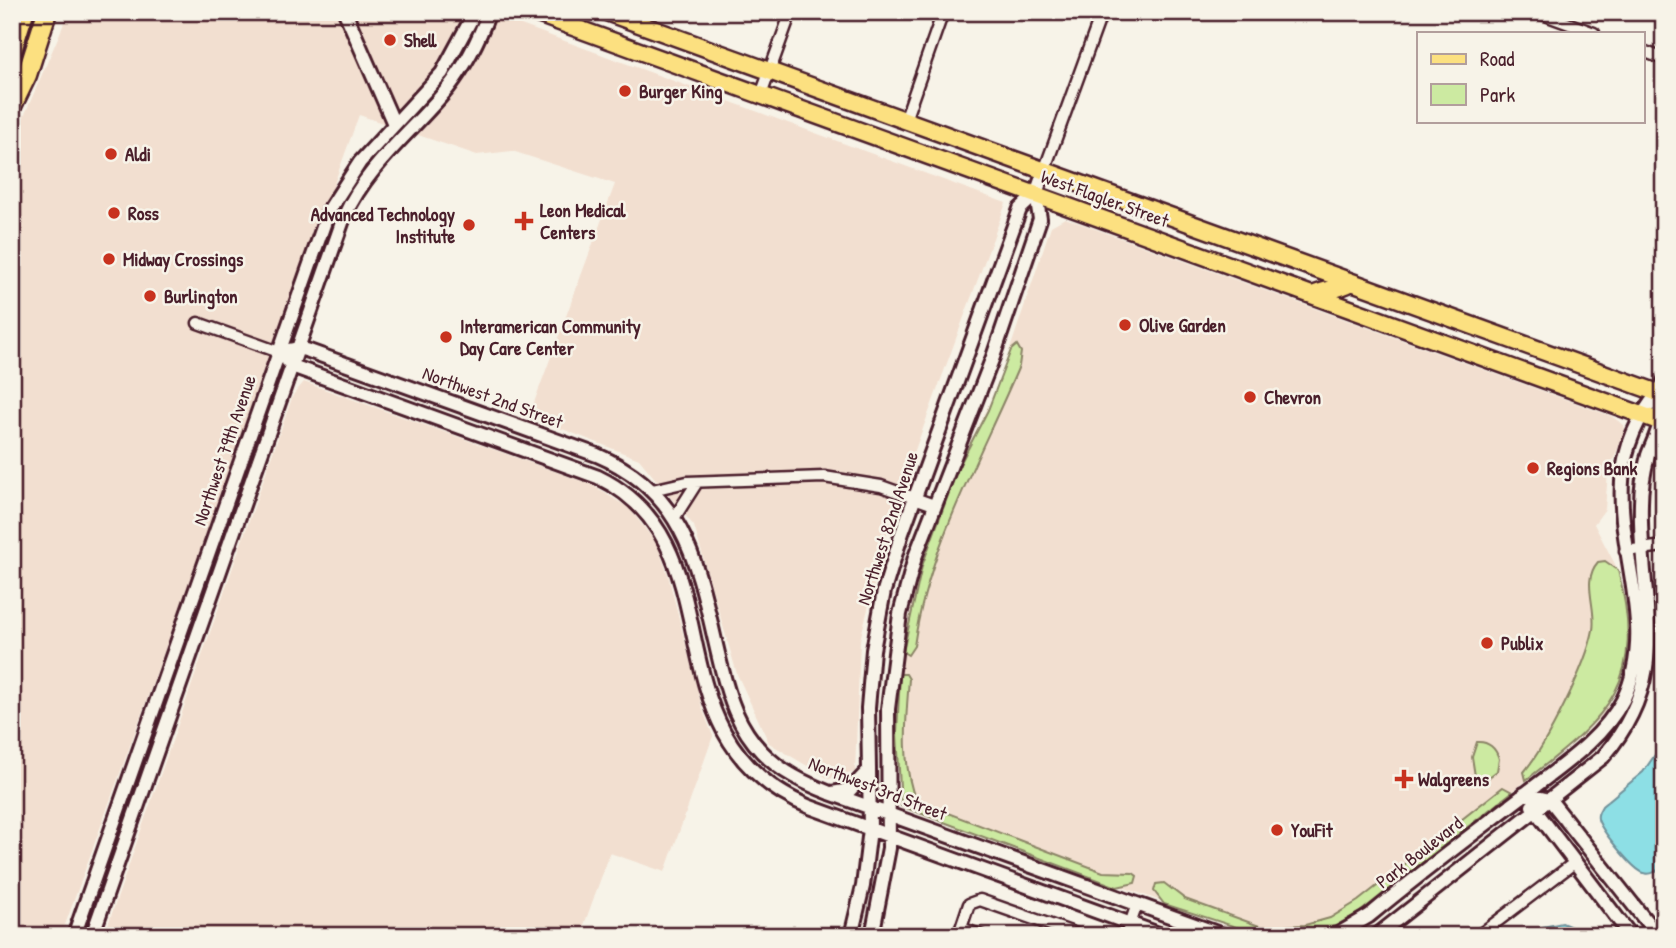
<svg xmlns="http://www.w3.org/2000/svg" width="1676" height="948" font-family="'Patrick Hand',sans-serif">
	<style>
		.built { fill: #f2dfd0 }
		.green { fill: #cceaa1; stroke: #8b8466; stroke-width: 2 }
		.water { fill: #8ddfe5; stroke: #72929b; stroke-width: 2 }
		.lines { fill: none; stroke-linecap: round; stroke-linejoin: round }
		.minor-casing { stroke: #4a1f2b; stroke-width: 15 }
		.tertiary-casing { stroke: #4a1f2b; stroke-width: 18 }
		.primary-casing { stroke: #4a1f2b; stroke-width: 21 }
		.motorway-casing { stroke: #4a1f2b; stroke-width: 23 }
		.minor { stroke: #f7f3e8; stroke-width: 10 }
		.tertiary { stroke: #f7f3e8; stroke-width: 12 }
		.primary { stroke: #fce080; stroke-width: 16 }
		.motorway { stroke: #fce080; stroke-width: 18 }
		.poi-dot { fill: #c8321e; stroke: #f7f3e8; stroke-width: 2.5 }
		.labels { text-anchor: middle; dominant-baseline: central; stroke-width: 5; stroke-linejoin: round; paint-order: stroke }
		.poi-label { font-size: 19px; font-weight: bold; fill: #4a1f2b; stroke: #f7f3e8; text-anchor: start }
		.street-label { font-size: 19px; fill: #4a1f2b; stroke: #f7f3e8 }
	</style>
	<rect width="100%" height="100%" fill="#f7f3e8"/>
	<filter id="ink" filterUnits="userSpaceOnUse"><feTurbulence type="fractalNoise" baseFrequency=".0143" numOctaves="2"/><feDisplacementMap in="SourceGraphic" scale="14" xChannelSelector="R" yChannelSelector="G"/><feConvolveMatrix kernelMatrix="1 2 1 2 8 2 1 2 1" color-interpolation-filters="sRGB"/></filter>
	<g filter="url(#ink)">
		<path class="built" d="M69,12H334L336,16L347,12H486L1006,203L894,507L860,640L855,772L829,779L769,743L737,674L694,526L639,459L529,416L615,184L512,151L477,155L359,115L61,936H12V144Z
			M1065,218L1611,416L1624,425L1625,431L1608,473L1605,509L1594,524L1618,570L1628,630L1621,680L1605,712L1581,737L1360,912L1335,926L1306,935L1251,934L901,806L897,708L903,652L913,597L958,468L997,388L1051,226Z
			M304,382L590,484L629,508L657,544L668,575L702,708L713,736L665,872L610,853L580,936H104L293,395Z"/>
		<path class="green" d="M1017,345L1021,352L1019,366C981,456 928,547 914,646L908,655L903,652L922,566L958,468L988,410L1011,350Z
			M1605,561L1618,570C1647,683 1610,715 1526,780L1524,772C1547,744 1586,666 1593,630C1597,607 1581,581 1598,562Z
			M900,674H906L909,679C906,718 901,764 916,801L1103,872L1133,873L1137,876L1135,883L1117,887L901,806L897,733Z
			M1477,742C1488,741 1496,748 1499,759L1497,771L1485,780L1475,776L1472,757Z
			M1503,787L1512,792L1360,912L1335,926L1306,935L1264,936L1164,904L1154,891L1156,884L1164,883L1185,899L1262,927L1305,925L1330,918L1358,901Z"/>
		<path class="water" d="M1664,742V865C1658,870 1652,876 1644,873C1633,870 1604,833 1599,822C1596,816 1599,811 1602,806L1643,772Z
			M1562,923L1581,931L1585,936H1537L1543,927Z"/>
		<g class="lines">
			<g class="minor-casing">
				<path id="minor" d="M1537,12L1594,33
					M1643,51L1664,59
					M761,95L791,12
					M905,120L943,12
					M1044,171L1102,12
					M198,323L279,352
					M1658,393L1664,378
					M652,490L687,482L824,477L881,486L934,505
					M675,517L696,484
					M1625,551L1664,546
					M961,928L969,904L980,900L1082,936
					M958,936L961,928L982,936
					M1126,936L1137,904
					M1478,936L1574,863"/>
			</g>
			<g class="tertiary-casing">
				<path id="tertiary" d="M345,12L394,124
					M279,352L298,348L309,351L597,455C692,495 699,577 721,666C729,698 738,727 762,752C781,772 805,783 830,793L1225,936
					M279,352L292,366L598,477C742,547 642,737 810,807L1164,936
					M832,793L850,790L868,771
					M1524,794L1550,800L1658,936
					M1532,806L1631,936
					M74,936L329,210L360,162L442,73L475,12
					M92,936L344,217C368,164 412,132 448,88C466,65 479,39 489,12
					M851,936L863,886L870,829L868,708L873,650L884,591L902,533L1020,209L1036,194L1044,171
					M872,936L889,848L888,709L900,614L915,557L993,357L1040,219L1036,194
					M1335,936L1369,916C1418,875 1469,837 1520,798C1556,769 1601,742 1623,700C1672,600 1572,495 1658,393
					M1376,936L1603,757C1676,672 1638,602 1641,503C1641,487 1644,471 1648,455C1652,444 1659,432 1660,420C1660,411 1659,402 1658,393"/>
			</g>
			<g class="primary-casing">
				<path id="primary" d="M532,12L1664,423
					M606,12L1664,395
					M1313,295C1325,289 1338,290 1350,283"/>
			</g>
			<g class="motorway-casing">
				<path id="motorway" d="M12,50L24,12
					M12,106L27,75L47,12"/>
			</g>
			<use href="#minor" class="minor"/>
			<use href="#tertiary" class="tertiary"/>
			<use href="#primary" class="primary"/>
			<use href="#motorway" class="motorway"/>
		</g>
	</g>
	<g class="poi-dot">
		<circle cx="390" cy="40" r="7"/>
		<circle cx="625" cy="91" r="7"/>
		<circle cx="111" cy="154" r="7"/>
		<circle cx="114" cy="213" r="7"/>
		<path d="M520.5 210.5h7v7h7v7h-7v7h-7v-7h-7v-7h7z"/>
		<circle cx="469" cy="225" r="7"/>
		<circle cx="109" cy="259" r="7"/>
		<circle cx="150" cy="296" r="7"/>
		<circle cx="1125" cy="325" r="7"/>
		<circle cx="446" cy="337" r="7"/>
		<circle cx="1250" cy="397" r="7"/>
		<circle cx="1533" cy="468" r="7"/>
		<circle cx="1487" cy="643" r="7"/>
		<path d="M1400.5 768.5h7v7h7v7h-7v7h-7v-7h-7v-7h7z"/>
		<circle cx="1277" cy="830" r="7"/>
	</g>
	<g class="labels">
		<g class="poi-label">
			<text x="404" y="40">Shell</text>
			<text x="639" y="91">Burger King</text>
			<text x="125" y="154">Aldi</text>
			<text x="540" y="210">Leon Medical<tspan x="540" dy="22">Centers</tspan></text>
			<text x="128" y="213">Ross</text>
			<text x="455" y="214" text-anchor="end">Advanced Technology<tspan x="455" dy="22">Institute</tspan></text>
			<text x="123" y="259">Midway Crossings</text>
			<text x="164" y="296">Burlington</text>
			<text x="1139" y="325">Olive Garden</text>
			<text x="460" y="326">Interamerican Community<tspan x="460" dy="22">Day Care Center</tspan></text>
			<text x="1264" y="397">Chevron</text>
			<text x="1547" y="468">Regions Bank</text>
			<text x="1501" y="643">Publix</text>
			<text x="1418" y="779">Walgreens</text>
			<text x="1291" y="830">YouFit</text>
		</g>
		<g class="street-label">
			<text transform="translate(1105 198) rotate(20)">West Flagler Street</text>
			<text transform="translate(493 397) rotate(20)">Northwest 2nd Street</text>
			<text transform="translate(224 450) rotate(-71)">Northwest 79th Avenue</text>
			<text transform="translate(887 528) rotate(-72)">Northwest 82nd Avenue</text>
			<text transform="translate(878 788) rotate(21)">Northwest 3rd Street</text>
			<text transform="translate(1419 852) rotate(-38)">Park Boulevard</text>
		</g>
	</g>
	<rect width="1676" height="948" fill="none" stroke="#f7f3e8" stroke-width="42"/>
	<rect x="21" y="21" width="1634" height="906" fill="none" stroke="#4a1f2b" stroke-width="2.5" filter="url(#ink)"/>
	<rect x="1417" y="32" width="228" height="91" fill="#f7f3e8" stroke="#b29e9c" stroke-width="2"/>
	<rect x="1431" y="54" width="35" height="10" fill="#fce080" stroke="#b29e9c" stroke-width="2"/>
	<text x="1480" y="66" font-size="21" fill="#4a1f2b">Road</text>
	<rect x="1431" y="84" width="35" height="21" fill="#cceaa1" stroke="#b29e9c" stroke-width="2"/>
	<text x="1480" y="102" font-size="21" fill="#4a1f2b">Park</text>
</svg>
